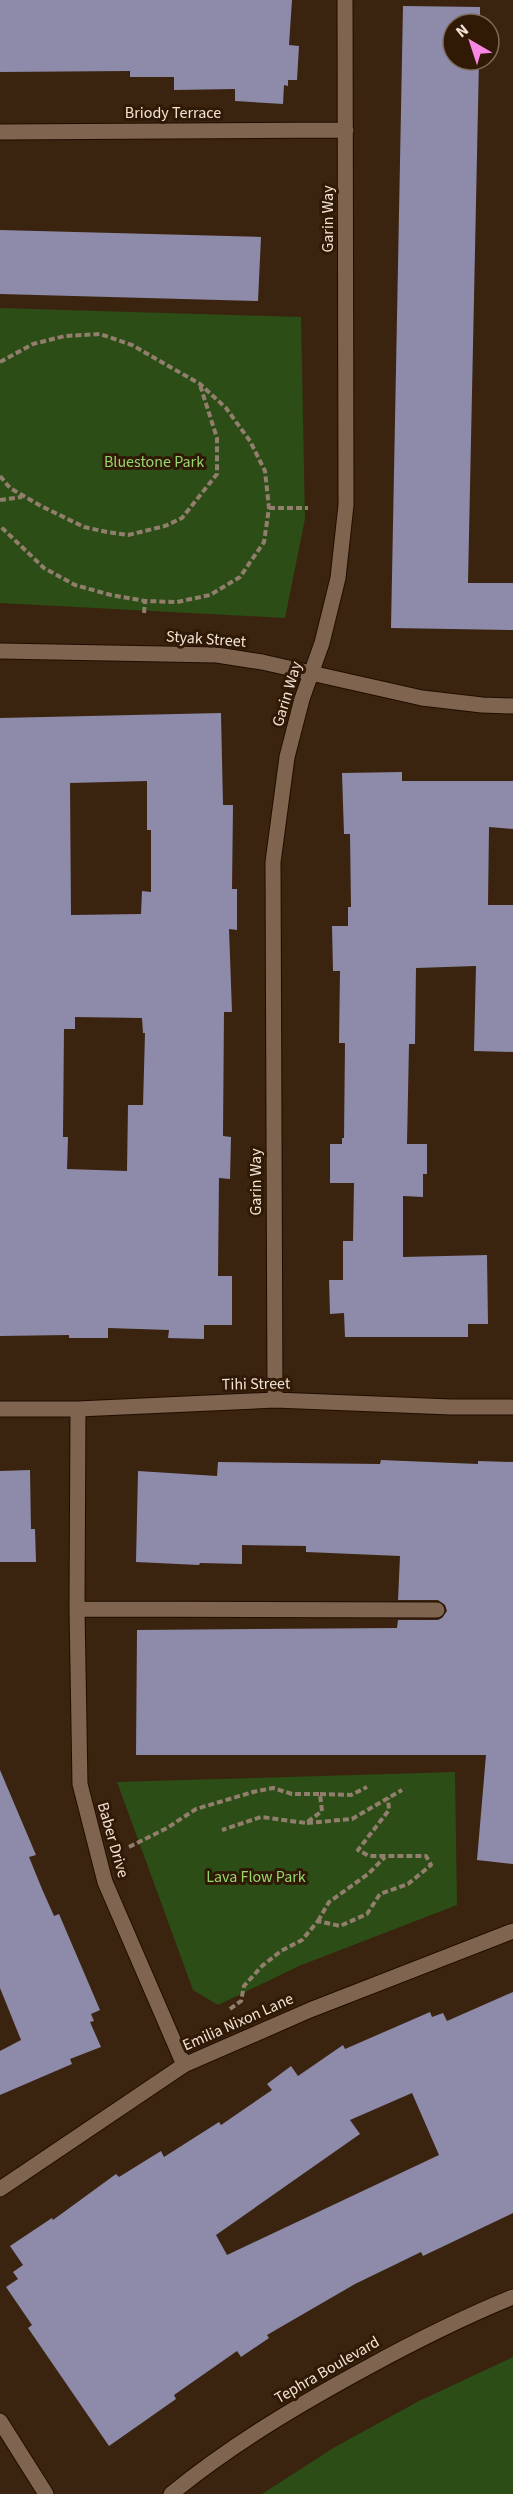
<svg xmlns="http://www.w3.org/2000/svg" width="513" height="2494" font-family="'Source Sans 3',sans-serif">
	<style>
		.green { fill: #2c4d16 }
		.building { fill: #8d8aaa; fill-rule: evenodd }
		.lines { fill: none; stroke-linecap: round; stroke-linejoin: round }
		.street-casing { stroke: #210c00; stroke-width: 17 }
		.path { stroke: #917e6d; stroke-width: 4; stroke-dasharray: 6 3; stroke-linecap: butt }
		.street { stroke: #7f654f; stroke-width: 15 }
		.labels { text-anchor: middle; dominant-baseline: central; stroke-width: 6; stroke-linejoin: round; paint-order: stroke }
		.street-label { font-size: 16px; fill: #f2e3d6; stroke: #301a05 }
		.park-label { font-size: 16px; fill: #96d66f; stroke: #301a05 }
	</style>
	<rect width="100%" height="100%" fill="#3a240f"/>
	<path class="green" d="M0,308L301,317L305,519L285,618L0,603Z
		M455,1772L457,1905L299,1966L218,2005L193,1990L117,1782Z
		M513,2357V2494H262L335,2447L419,2401Z"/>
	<path class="building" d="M0,0H292L289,45L299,46L297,80H288V86L284,85L283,104L235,101V89L174,90V77H130V71L0,72Z
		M403,6L480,7V24H453V60H479L468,583H513V630L391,628Z
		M0,230L261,237L258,301L0,294Z
		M221,713L223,805H233L232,889H237V930L229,929L232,1012H224L223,1136L231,1137L230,1179L219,1178L218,1276H232V1325H204V1339L168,1338L169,1330L108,1328V1338H69V1335L0,1336V718ZM147,781V830H151V892L142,891L141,914L71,915L70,783ZM75,1017L142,1018L143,1033H145L143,1105H128L127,1171L67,1169L68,1137H63L64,1029H75Z
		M402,772V781H513V829L489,827L488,905H513V1052L474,1051L476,966L416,968L415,1044H409L407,1144H427V1174H423V1197L403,1196V1257L487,1255L488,1324H468V1337H345L344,1313L330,1314L329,1280H343V1241H353L354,1183H330V1144H342V1138H344L345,1043H339L340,971H333L332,926H348V907H351L350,834H344L342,773Z
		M381,1460L478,1464V1461L513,1462V1864L477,1860L486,1755H136L137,1630L397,1628L398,1620H438L442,1618L447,1611L445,1605L438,1600H398L400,1556L306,1552V1546L242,1545V1564L200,1563L199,1565L136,1562L138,1471L217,1476L218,1462L380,1464Z
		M30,1470L31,1529H35L36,1562H0V1471Z
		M0,1770L36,1855L29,1857L42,1889L54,1916L59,1914L100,2010L91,2014L94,2021L90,2022L101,2047L70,2059L72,2064L0,2095V2051L21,2040L0,1988Z
		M513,1992V2213L423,2256L421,2252L355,2284L267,2335L269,2338L241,2357L237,2351L174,2395L176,2399L109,2446L28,2328L32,2325L6,2287L18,2279L13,2272L23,2265L10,2246L52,2218L53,2220L116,2174L119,2177L161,2151L164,2157L219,2122L221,2125L272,2090L267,2084L291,2066L298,2076L343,2045L345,2049L430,2012L432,2017L443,2013L447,2021ZM412,2093L439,2155L227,2255L216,2235L360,2134L350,2120Z"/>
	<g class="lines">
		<g class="street-casing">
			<path id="street" d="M0,132L346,130
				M0,651L217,655L262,662L422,698L482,705L513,706
				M275,1400L273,862L287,757L302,699L322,643L338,578L346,505L345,0
				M0,1409H78L275,1400L451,1407H513
				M78,1409L77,1609L80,1784L105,1882L184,2065
				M77,1609L437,1610
				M0,2189L184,2065L310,2010L513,1931
				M0,2421L46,2494
				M171,2494C232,2444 300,2404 370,2366C416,2341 464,2317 513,2297"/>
		</g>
		<path class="path" d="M0,362L33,344L65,336L100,334L132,345L200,384L226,408L250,441L265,471L269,508L264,542L240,577L210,595L177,602L145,601L111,595L75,585L44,568L0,526
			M0,476L10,488L41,506L84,527L107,532L128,535L165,526L182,518L217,474V438L200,385
			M0,500L22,497
			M269,508H308
			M144,613L145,601
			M320,1794L351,1795L367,1787
			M307,1823L352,1819L402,1790
			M129,1847L167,1828L196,1809L253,1792L273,1788L292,1794H320L322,1811L306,1823L261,1817L222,1830
			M318,1921L329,1902L368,1874L385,1857
			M230,2009L241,2001L244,1986L262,1966L281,1951L302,1940L318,1921L340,1926L367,1914L380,1894L408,1884L431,1865L426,1856H369L358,1850L389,1810L388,1798"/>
		<use href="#street" class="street"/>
	</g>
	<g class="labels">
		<g class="street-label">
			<text x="173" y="113">Briody Terrace</text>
			<text transform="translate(328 219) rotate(-90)">Garin Way</text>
			<text transform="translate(206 639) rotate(4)">Styak Street</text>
			<text transform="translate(287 694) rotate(-73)">Garin Way</text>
			<text transform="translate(256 1182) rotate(-90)">Garin Way</text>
			<text transform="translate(256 1384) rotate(-1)">Tihi Street</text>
			<text transform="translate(113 1840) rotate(74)">Baber Drive</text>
			<text transform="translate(238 2022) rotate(-24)">Emilia Nixon Lane</text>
			<text transform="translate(327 2370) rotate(-30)">Tephra Boulevard</text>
		</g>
		<g class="park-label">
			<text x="154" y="462">Bluestone Park</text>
			<text x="256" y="1877">Lava Flow Park</text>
		</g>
	</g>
	<g transform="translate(471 42) rotate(321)"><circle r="28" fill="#301a05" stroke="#7e6a59" stroke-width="1.5"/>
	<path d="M0-4.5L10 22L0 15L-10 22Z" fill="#fb87e5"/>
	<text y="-9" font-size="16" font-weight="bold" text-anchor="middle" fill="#f2e3d6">N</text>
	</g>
</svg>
